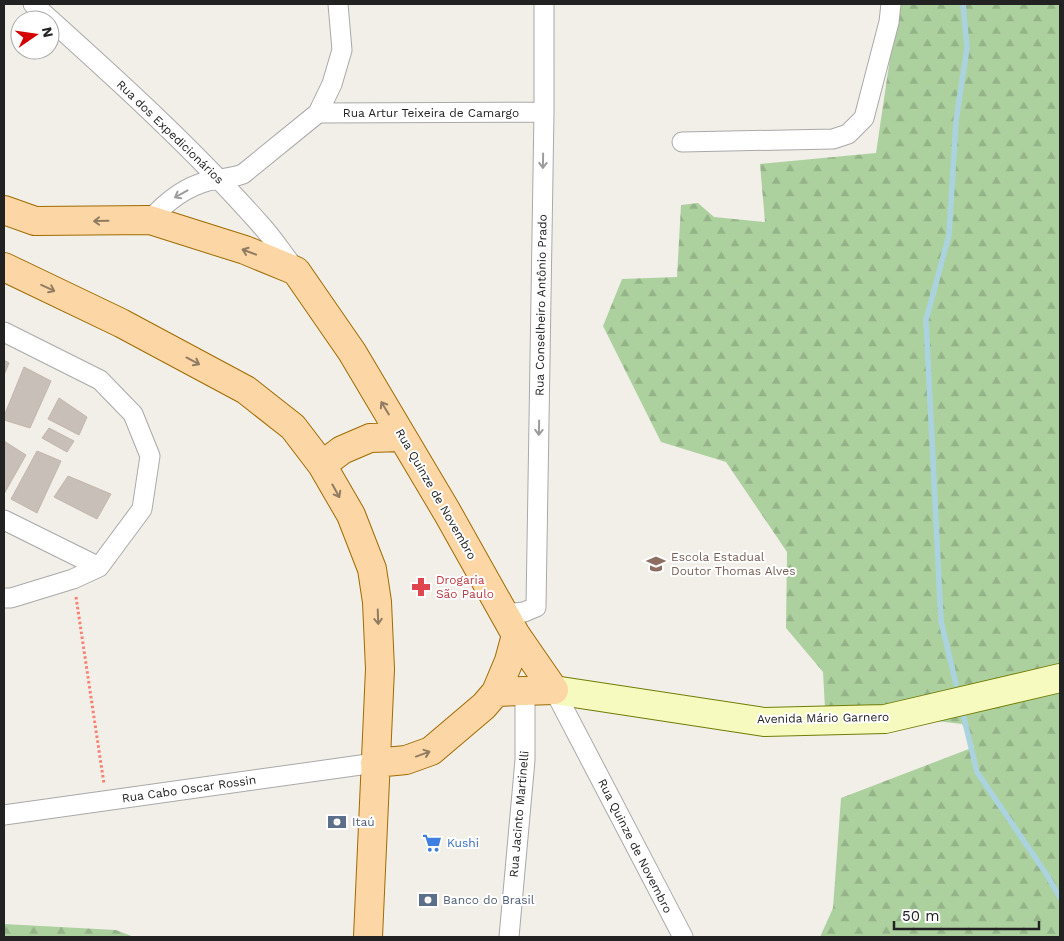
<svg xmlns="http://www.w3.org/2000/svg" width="1064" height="941" font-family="'Work Sans',sans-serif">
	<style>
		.forest { fill: url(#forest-firs) }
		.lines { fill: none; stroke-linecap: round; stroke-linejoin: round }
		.stream { stroke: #aad3df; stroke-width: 5.5 }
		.building { fill: #c7bfb8; stroke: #c4b6ab }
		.minor-casing { stroke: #a9a9a9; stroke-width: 21 }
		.secondary-casing { stroke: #707d05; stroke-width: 30 }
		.primary-casing { stroke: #a06b00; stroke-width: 30 }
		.path { stroke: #fa8072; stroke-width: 3; stroke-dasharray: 2.5 2.5; stroke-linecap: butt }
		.minor { stroke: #fff; stroke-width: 19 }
		.secondary { stroke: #f7fabf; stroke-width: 28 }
		.primary { stroke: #fcd6a4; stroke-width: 28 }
		.oneway { stroke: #9c9c9c }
		.oneway2 { stroke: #8f7c63 }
		.labels { text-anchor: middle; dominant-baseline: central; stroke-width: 4; stroke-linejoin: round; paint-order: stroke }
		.street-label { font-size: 12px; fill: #222; stroke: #fff }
		.education-label { font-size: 12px; fill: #785e54; stroke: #fff; text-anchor: start }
		.health-label { font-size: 12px; fill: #be3a42; stroke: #fff; text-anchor: start }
		.service-label { font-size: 12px; fill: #4e5e75; stroke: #fff; text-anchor: start }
		.shop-label { font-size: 12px; fill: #366cbe; stroke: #fff; text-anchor: start }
	</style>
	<defs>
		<pattern id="forest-firs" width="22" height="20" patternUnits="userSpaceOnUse" patternTransform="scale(1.25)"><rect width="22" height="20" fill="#add19e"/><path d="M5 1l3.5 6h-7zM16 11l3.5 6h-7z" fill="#95b388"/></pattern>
	</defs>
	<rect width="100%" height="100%" fill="#f2efe9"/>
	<path class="forest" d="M898,4H1060V937H820L833,908L841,798L974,747L962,724L825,708L823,672L786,628L787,552L726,462L661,442L603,326L622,279L677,277L681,205L698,203L714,217L765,222L760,164L876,153Z
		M4,924L116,930L134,937H4Z"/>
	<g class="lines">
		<path class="stream" d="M956,684L941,621L926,320L949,235L956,121L967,48L963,4
			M964,718L977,772L1047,875L1060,898"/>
	</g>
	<path class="building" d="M4,360L9,363L4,375Z
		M24,367L51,381L30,428L4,420V416Z
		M59,398L87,417L79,435L48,419Z
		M49,428L74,441L67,452L42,438Z
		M4,441L26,455L4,494Z
		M37,451L61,461L37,513L11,499Z
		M68,476L111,494L97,519L54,497Z"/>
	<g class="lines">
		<g class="minor-casing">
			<path id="minor" d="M33,4C111,74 190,145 260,224C273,238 283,254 295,269
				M318,113L544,112
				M682,142L833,139L848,134L864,118L889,22L891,4
				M150,220C165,203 185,187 208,181C220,179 231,178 243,174L318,113L332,84L342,50L338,4
				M4,332L100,380L133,414L150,456L142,509L99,567L73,579L11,598H4
				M4,520L99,567
				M504,614L524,612L536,607L544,112V4
				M554,690L683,937
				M4,815L375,763
				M509,937L525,760V691"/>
		</g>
		<g class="secondary-casing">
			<path id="secondary" d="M554,690L764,722L885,719L1060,678"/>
		</g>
		<g class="primary-casing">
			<path id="primary" d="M4,210L35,221L150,220L245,250L296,271L352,352L447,512L516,635L554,690
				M4,267L121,323L246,390L293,427L322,465L351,515L372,569L377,602L380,669L368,937
				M322,465L342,450L370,438L402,437
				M496,692L554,690
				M375,763L406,760L431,751L484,706L496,692L509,661L516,635"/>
		</g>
		<path class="path" d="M76,597L104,784"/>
		<use href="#minor" class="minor"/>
		<use href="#secondary" class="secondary"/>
		<use href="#primary" class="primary"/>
	</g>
	<defs><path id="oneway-shaft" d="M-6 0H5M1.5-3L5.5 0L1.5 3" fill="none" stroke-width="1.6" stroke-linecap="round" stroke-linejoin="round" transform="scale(1.25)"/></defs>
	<g class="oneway">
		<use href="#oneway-shaft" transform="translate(543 161) rotate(91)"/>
		<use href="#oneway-shaft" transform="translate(181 194) rotate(151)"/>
		<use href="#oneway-shaft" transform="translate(539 428) rotate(91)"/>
	</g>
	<g class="oneway2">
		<use href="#oneway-shaft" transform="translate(101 221) rotate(179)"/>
		<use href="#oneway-shaft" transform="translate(249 252) rotate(-159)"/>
		<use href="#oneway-shaft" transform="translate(48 288) rotate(25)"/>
		<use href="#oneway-shaft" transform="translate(193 361) rotate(28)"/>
		<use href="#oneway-shaft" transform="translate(385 408) rotate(-121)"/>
		<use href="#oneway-shaft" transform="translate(336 491) rotate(61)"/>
		<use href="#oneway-shaft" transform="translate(378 617) rotate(88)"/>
		<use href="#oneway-shaft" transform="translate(423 754) rotate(-20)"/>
	</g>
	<defs>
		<g id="school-bare" transform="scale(1.5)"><path d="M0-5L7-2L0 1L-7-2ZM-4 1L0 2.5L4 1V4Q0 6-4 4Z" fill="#8d6e63" stroke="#fff" stroke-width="2.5" paint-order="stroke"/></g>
		<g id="pharmacy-bare" transform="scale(1.5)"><path d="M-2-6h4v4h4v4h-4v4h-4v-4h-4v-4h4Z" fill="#e0444e" stroke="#fff" stroke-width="2.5" paint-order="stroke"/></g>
		<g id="bank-bare" transform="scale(1.5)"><path d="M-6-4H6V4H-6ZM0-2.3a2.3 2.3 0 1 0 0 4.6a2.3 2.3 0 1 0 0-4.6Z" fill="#5c6f8a" stroke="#fff" stroke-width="2.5" paint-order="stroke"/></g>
		<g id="supermarket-bare" transform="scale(1.5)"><path d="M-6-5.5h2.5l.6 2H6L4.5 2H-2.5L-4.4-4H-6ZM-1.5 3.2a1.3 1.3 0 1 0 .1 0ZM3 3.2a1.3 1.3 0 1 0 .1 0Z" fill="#3f7fe0" stroke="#fff" stroke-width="2.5" paint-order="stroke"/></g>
	</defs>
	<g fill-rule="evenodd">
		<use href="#school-bare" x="656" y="564"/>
		<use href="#pharmacy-bare" x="421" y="587"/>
		<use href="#bank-bare" x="337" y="822"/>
		<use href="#supermarket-bare" x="432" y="843"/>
		<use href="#bank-bare" x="428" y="900"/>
	</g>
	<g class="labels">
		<g class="street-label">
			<text x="431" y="113">Rua Artur Teixeira de Camargo</text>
			<text transform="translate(170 132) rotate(44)">Rua dos Expedicionários</text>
			<text transform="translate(541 305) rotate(-89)">Rua Conselheiro Antônio Prado</text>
			<text transform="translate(436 494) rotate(60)">Rua Quinze de Novembro</text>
			<text transform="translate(823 718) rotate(-1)">Avenida Mário Garnero</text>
			<text transform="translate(189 789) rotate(-8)">Rua Cabo Oscar Rossin</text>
			<text transform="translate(519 814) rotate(-85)">Rua Jacinto Martinelli</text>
			<text transform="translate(635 846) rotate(63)">Rua Quinze de Novembro</text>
		</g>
		<g class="education-label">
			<text x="671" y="557">Escola Estadual<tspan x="671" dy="14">Doutor Thomas Alves</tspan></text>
		</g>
		<g class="health-label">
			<text x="436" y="580">Drogaria<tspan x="436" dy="14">São Paulo</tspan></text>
		</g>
		<g class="service-label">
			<text x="352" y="822">Itaú</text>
			<text x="443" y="900">Banco do Brasil</text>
		</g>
		<g class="shop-label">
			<text x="447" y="843">Kushi</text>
		</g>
	</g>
	<rect width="1064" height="941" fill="none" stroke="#222222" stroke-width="10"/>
	<g transform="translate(35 35) rotate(77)"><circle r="24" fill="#ffffff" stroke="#a7a7a7"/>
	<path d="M0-4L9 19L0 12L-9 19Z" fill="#d40000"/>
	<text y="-8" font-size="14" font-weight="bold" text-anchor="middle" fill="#222222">N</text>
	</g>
	<path d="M894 921v8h145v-8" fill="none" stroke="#222222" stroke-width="2.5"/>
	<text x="902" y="921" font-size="15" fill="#222222" stroke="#ffffff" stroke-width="4" paint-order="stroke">50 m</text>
</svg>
